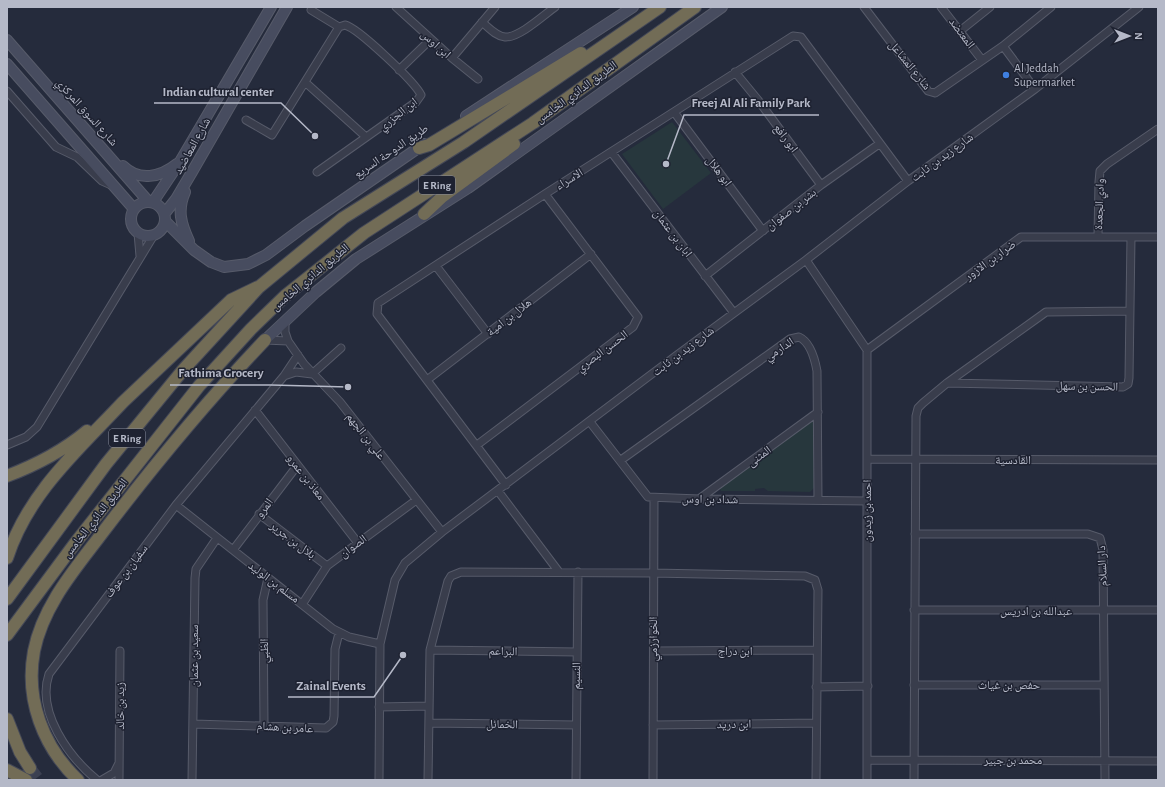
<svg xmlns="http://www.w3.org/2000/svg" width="1165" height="787" font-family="'Alegreya Sans','Noto Naskh Arabic',sans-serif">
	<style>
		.green { fill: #27373d }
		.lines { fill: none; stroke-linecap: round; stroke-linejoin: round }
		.highway-tunnel { stroke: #3b4051; stroke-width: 12; stroke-dasharray: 12 6; stroke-linecap: butt }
		.street-casing { stroke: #575b6a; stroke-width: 9 }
		.secondary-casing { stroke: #575b6a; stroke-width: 12 }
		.highway-casing { stroke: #444857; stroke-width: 14 }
		.street { stroke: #393d4c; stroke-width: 7 }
		.secondary { stroke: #474c5f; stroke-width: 10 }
		.highway { stroke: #726c56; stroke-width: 12 }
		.shop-dot { fill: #3f7fe0; stroke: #1e2231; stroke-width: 1.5 }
		.labels { text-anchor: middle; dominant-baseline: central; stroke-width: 3; stroke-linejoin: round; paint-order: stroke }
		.shield { fill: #1e2231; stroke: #888c9b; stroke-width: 1 }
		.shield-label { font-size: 11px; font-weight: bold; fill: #b5b9c8 }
		.street-label { font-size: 12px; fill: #b5b9c8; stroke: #1e2231 }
		.poi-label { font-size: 12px; fill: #b5b9c8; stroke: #1e2231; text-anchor: start }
		.leader { fill: none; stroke: #b5b9c8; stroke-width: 1.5 }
		.callout-dot { fill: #b5b9c8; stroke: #1e2231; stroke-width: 1.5 }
		.callout-label { font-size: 13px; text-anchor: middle; font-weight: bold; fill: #b5b9c8; stroke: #1e2231; stroke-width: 3; stroke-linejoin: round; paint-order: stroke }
	</style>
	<rect width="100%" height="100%" fill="#252b3c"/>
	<path class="green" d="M672,122L711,173L663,209L622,154Z
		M810,419H815L814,488L810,492L768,491L764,488L755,489V491H721L719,487Z"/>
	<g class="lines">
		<path class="highway-tunnel" d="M30,768L39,780"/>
		<g class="street-casing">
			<path id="street" d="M396,7L452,58L478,79
				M864,7L928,91L935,93L1003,46L1051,7
				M941,7L982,60
				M311,10L339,27
				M482,22C489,28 496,36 505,37C519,38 544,15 555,7
				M960,31L990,7
				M1003,46L1035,89
				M452,58L495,7
				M399,70L431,39
				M735,72L758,100L821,185
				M305,82L366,137
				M7,91L56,147L77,157L102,181L111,185
				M674,112L763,231
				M246,120L272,135L339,27L345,25C358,28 415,82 421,95L416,102L317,172
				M612,153L734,313
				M138,233L140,256
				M1098,236L1099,182L1100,171L1107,164L1158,129
				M806,260L867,350V780
				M436,266L488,334
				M705,276L821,185L879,144
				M285,322V332L288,341L304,364L340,402L442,532
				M265,340L288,341
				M867,350L1021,237H1158
				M284,376L296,372L312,374L341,348
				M427,380L591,254
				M947,383L1123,387L1128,384L1129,378L1131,237
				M255,410L358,543
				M590,422L648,497L699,499L867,501
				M7,445L26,437L37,427L154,235
				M477,445L633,327L638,317L545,194
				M867,459L1158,460
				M621,460L790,339L799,337C810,342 815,360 817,371L818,500
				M506,485L377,314L378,303L545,194L793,36L801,37L908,181
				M498,491L559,572
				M699,499L818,412
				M176,505L333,629L349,637L380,644
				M259,514L327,566
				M915,534H1088L1100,538L1103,550L1105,780
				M233,550L297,466
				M303,603L327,566L415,501
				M914,610H1158
				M430,650L577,652
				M654,651L816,650
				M914,685H1104
				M816,687L868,686
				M379,707L429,706
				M429,723L576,725
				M194,724L326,728L333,722L334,716L335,649L339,633
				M264,725L263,600L268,578
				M653,725L816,723
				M867,760L1158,761
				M97,780C69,757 36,712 49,674L176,505L284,376L298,355
				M102,780L114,773L119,763
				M119,780L120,651
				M192,780L195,578L196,569L217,538
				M379,780L380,644L395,580L405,563L442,532L677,355L806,260L908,181L1035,89L1139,7
				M428,780L430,650L448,581L451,576L461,572L653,573L805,576L815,580L818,590L816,780
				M576,780L578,572
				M653,780L654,498
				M914,780L916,416L918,408L923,403L947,383L1046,312L1130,311"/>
		</g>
		<g class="secondary-casing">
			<path id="secondary" d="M7,40L148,201
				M7,64L134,209
				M466,116L633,7
				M123,166C139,182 161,177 177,164
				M185,192C177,210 181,224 189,241
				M131 219a17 17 0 1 1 34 0a17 17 0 1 1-34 0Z
				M153,202L181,160L271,7
				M165,213L176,199L192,172L287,7
				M166,222L194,250L211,262L224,267L248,264L266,255L305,226L424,144
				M265,340L316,292L356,259L468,188L722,7"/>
		</g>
		<g class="highway-casing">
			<path id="highway" d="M419,148L429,145L581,53
				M424,214L442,197L514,144
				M7,476C36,465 63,451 87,431
				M7,558C28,493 78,450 123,402L231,300L258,287
				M7,599L106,464L183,370L259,287L343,218L464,142L660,7
				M7,635L76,542L199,386L251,329L285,296L364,233L533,123L695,7
				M7,719L20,752L30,768
				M7,770L26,780
				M78,780C43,747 25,699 34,651C43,605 76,568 103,532C154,465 207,401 265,340"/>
		</g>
		<use href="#street" class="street"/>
		<use href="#secondary" class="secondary"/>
		<use href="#highway" class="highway"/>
	</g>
	<circle class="shop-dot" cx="1006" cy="75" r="4"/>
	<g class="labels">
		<g class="shield">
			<rect x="419" y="176" width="36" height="18" rx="3"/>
			<rect x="109" y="429" width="36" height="18" rx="3"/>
		</g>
		<g class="shield-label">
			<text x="437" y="185">E Ring</text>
			<text x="127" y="438">E Ring</text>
		</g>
		<g class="street-label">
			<text transform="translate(962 33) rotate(53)">المعتضد</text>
			<text transform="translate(436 44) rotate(42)">ابن اوس</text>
			<text transform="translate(910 65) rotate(51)">شارع المشاعل</text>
			<text transform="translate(576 92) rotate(-36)">الطريق الدائري الخامس</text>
			<text transform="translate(87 112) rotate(48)">شارع السوق المركزي</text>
			<text transform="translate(398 114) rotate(-38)">ابن الجزري</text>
			<text transform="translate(786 138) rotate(53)">ابو رافع</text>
			<text transform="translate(192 146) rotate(-61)">شارع المعاضيد</text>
			<text transform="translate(391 151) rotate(-34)">طريق الدوحة السريع</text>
			<text transform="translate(942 157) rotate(-36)">شارع زيد بن ثابت</text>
			<text transform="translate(719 171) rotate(53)">ابو هلال</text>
			<text transform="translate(569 179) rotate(-32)">الاسراء</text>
			<text transform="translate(1099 204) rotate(-88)">وادي الجعدة</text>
			<text transform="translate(791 209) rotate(-38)">بشر بن صفوان</text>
			<text transform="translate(673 233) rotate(53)">ابان بن عثمان</text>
			<text transform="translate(990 260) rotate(-36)">ضرار بن الازور</text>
			<text transform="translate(310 277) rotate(-40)">الطريق الدائري الخامس</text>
			<text transform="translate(509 317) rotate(-38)">هلال بن امية</text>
			<text transform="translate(779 349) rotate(-33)">الدارمي</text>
			<text transform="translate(602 351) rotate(-37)">الحسن البصري</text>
			<text transform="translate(683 351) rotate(-37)">شارع زيد بن ثابت</text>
			<text transform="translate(1087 386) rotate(1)">الحسن بن سهل</text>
			<text transform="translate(366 436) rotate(52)">علي بن الجهم</text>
			<text transform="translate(759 456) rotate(-36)">المثنى</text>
			<text x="1013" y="460">القادسية</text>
			<text transform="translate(306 477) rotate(52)">معاذ بن عمرو</text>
			<text transform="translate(710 499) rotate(1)">شداد بن اوس</text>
			<text transform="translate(264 508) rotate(-53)">المرو</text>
			<text transform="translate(867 511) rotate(-90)">احمد بن زيدون</text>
			<text transform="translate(95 518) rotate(-52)">الطريق الدائري الخامس</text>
			<text transform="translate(293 540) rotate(37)">بلال بن جرير</text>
			<text transform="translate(353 546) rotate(-36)">الصوان</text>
			<text transform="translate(1102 566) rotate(-93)">دار السلام</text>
			<text transform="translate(126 571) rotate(-53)">سفيان بن عوف</text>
			<text transform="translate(274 582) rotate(37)">مسلم بن الوليد</text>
			<text x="1036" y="611">عبدالله بن ادريس</text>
			<text transform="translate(653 639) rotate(-90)">الخوارزمي</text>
			<text transform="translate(264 651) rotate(-90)">الظبي</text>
			<text transform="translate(503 651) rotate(1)">البراعم</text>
			<text x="735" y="651">ابن دراج</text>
			<text transform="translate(194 656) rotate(-90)">سعيد بن عثمان</text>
			<text transform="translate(576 676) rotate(-89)">النسيم</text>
			<text x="1009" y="685">حفص بن غياث</text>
			<text transform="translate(120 706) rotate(-90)">زيد بن خالد</text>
			<text transform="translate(502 724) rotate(1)">الخمائل</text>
			<text transform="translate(734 724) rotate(-1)">ابن دريد</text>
			<text transform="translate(285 727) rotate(3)">عامر بن هشام</text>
			<text x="1013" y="760">محمد بن جبير</text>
		</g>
		<g class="poi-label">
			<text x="1014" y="68">Al Jeddah<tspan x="1014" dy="14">Supermarket</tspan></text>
		</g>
	</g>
	<path class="leader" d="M315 136L281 103H154M666 164L684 115H819M348 387L271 385H170M403 655L374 697H288"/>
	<g class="callout-dot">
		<circle cx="315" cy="136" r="4"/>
		<circle cx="666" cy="164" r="4"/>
		<circle cx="348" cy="387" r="4"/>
		<circle cx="403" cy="655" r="4"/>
	</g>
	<g class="callout-label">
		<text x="218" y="96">Indian cultural center</text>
		<text x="751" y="107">Freej Al Ali Family Park</text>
		<text x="221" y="377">Fathima Grocery</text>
		<text x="331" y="690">Zainal Events</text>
	</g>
	<rect width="1165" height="787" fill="none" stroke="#b5b9c8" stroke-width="16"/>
	<g transform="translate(1129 36) rotate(90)" stroke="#1e2231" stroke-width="3" paint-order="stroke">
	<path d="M0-3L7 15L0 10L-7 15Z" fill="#b5b9c8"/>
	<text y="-6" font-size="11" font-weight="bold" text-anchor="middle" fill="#b5b9c8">N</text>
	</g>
</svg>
